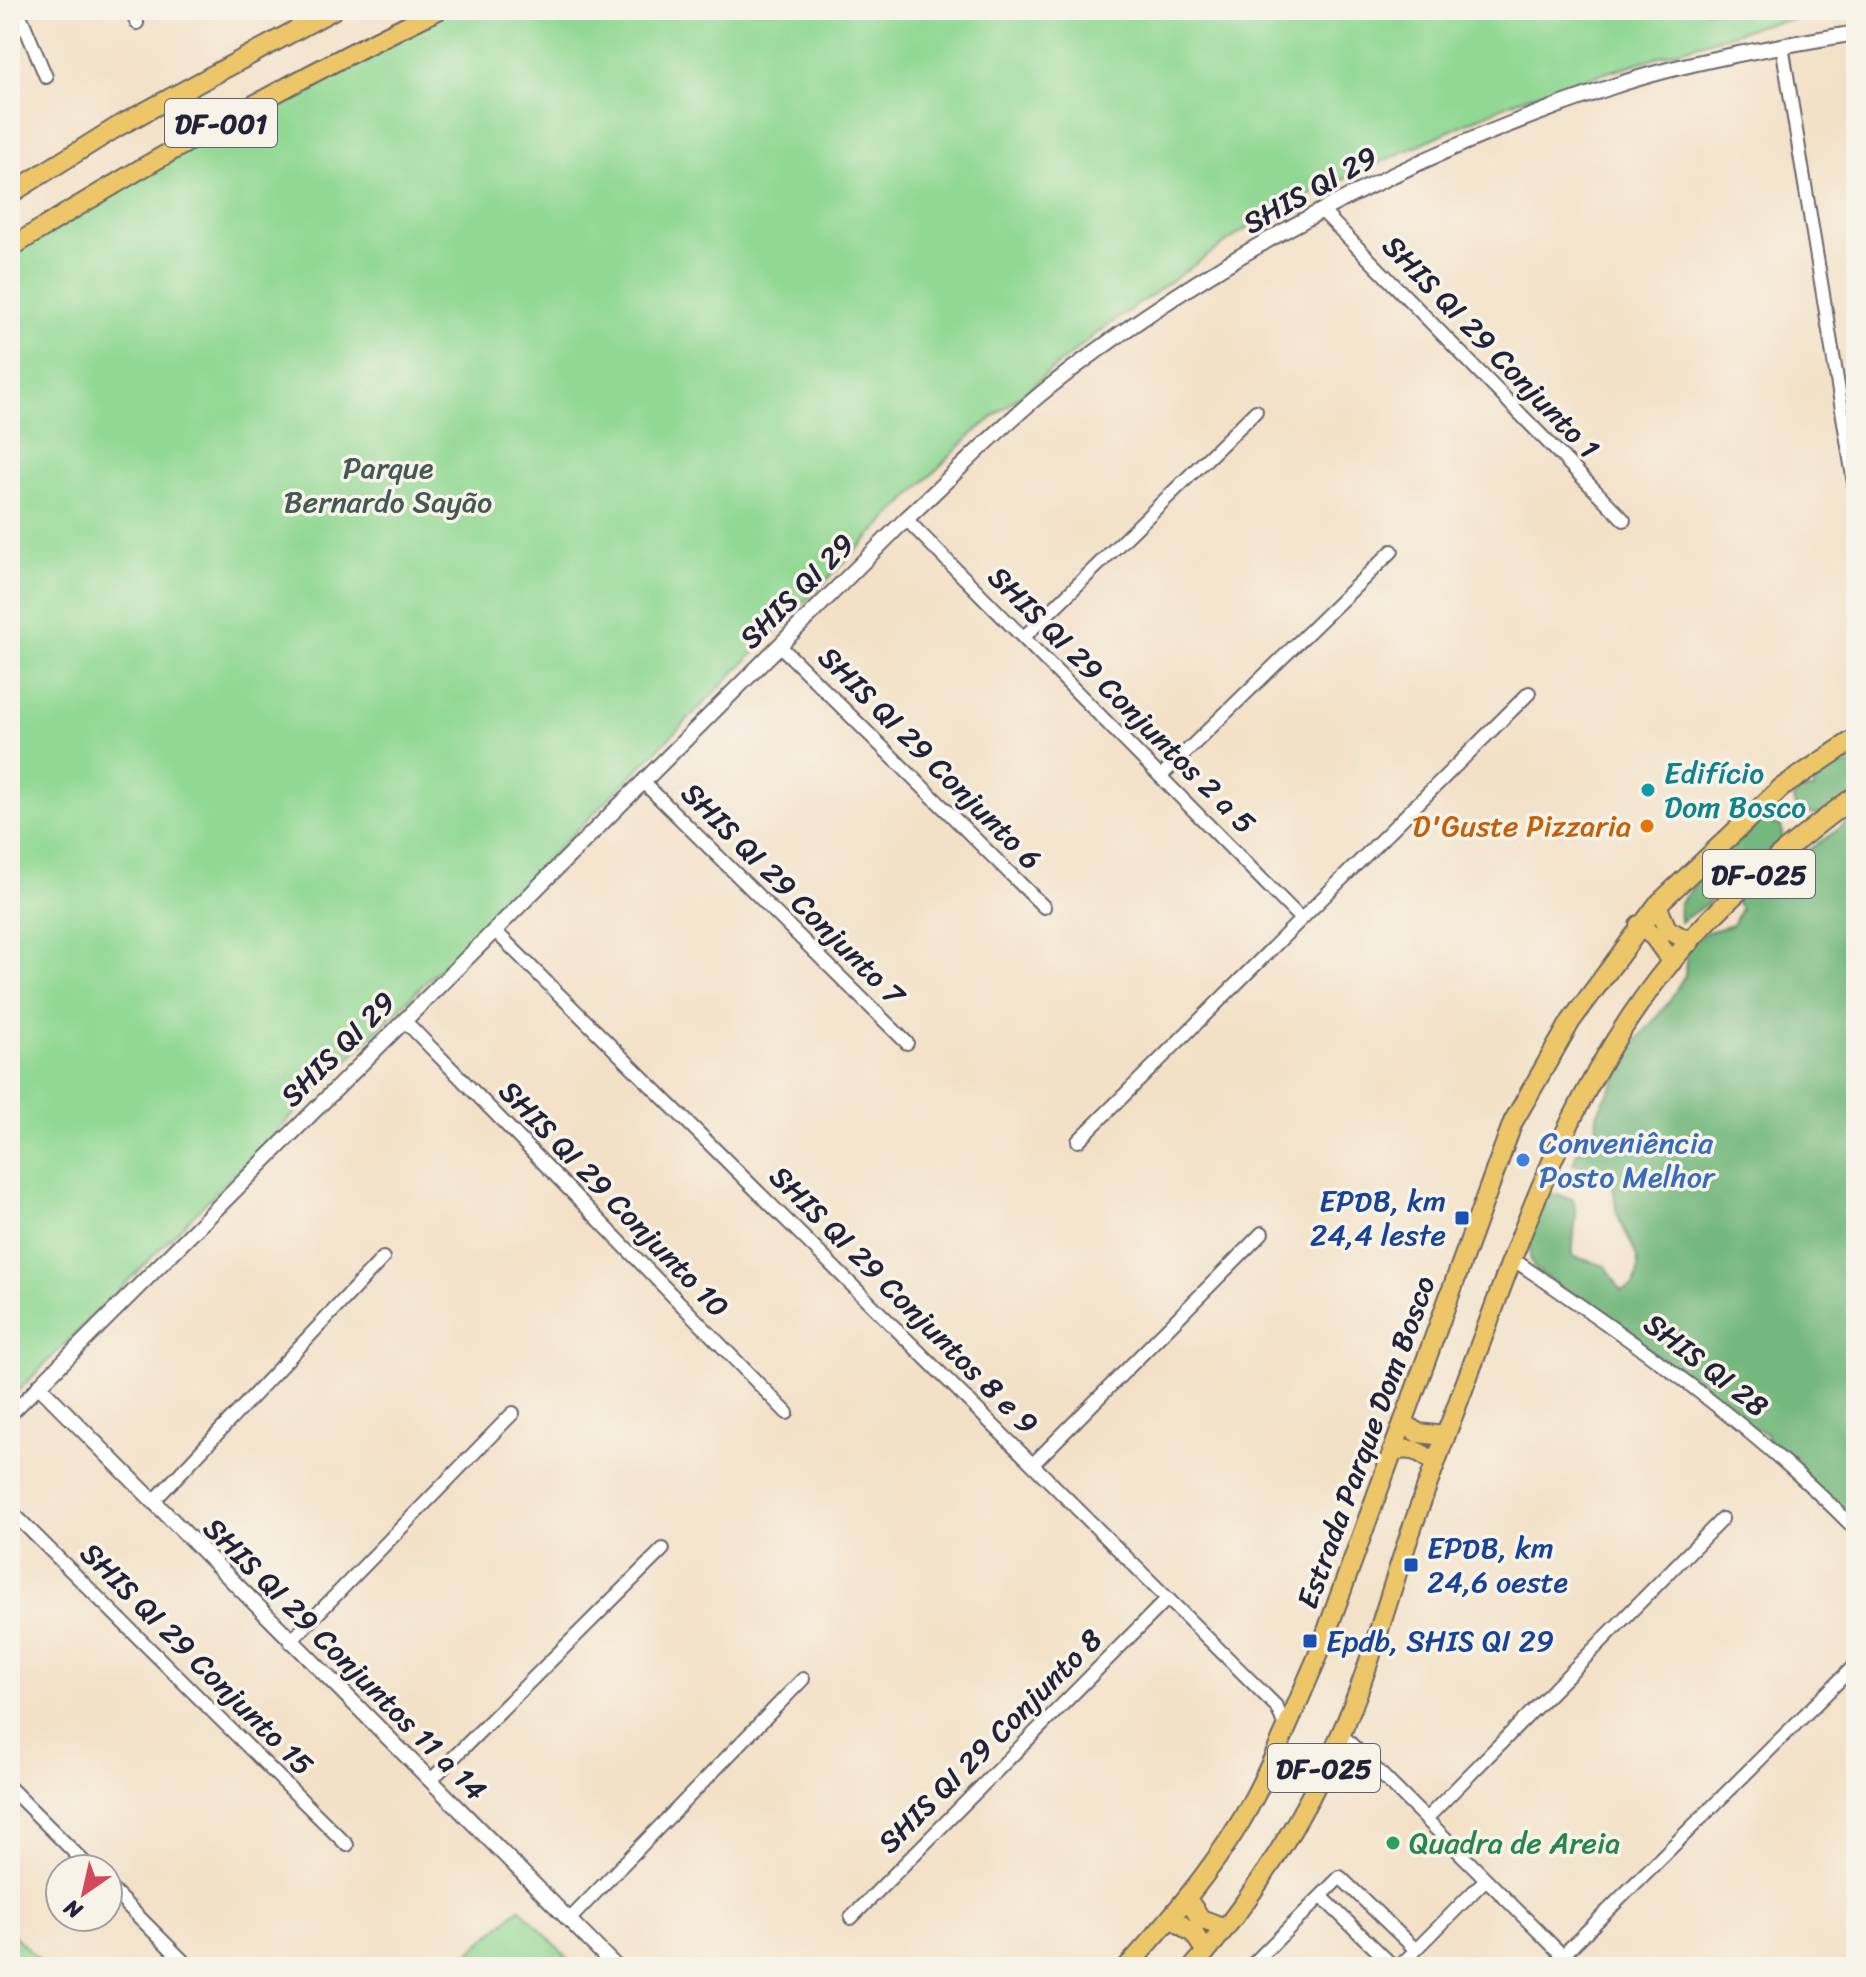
<svg xmlns="http://www.w3.org/2000/svg" width="1866" height="1977" font-family="Sriracha,sans-serif">
	<style>
		.green { fill: #90d893; stroke: #597d67; stroke-width: 2 }
		.forest { fill: #74b87d; stroke: #4b6d5c; stroke-width: 2 }
		.lines { fill: none; stroke-linecap: round; stroke-linejoin: round }
		.minor-casing { stroke: #6b656c; stroke-width: 16 }
		.tertiary-casing { stroke: #6b656c; stroke-width: 18 }
		.primary-casing { stroke: #6b656c; stroke-width: 22 }
		.minor { stroke: #fff; stroke-width: 12 }
		.tertiary { stroke: #fff; stroke-width: 14 }
		.primary { stroke: #ecc669; stroke-width: 18 }
		.culture-dot { fill: #0f9aa8; stroke: #f7f3e8; stroke-width: 3 }
		.food-dot { fill: #e8710a; stroke: #f7f3e8; stroke-width: 3 }
		.shop-dot { fill: #3f7fe0; stroke: #f7f3e8; stroke-width: 3 }
		.transit-dot { fill: #1a4fb4; stroke: #f7f3e8; stroke-width: 3 }
		.leisure-dot { fill: #2e9e5b; stroke: #f7f3e8; stroke-width: 3 }
		.labels { text-anchor: middle; dominant-baseline: central; stroke-width: 7; stroke-linejoin: round; paint-order: stroke }
		.shield { fill: #f7f3e8; stroke: #62616f; stroke-width: 2 }
		.shield-label { font-size: 28px; font-weight: bold; fill: #22223b }
		.street-label { font-size: 30px; fill: #22223b; stroke: #f7f3e8 }
		.park-label { font-size: 30px; fill: #435955; stroke: #f7f3e8 }
		.culture-label { font-size: 30px; fill: #0d838f; stroke: #f7f3e8; text-anchor: start }
		.food-label { font-size: 30px; fill: #c56008; stroke: #f7f3e8; text-anchor: end }
		.shop-label { font-size: 30px; fill: #366cbe; stroke: #f7f3e8; text-anchor: start }
		.transit-label { font-size: 30px; fill: #164399; stroke: #f7f3e8; text-anchor: start }
		.leisure-label { font-size: 30px; fill: #27864d; stroke: #f7f3e8; text-anchor: start }
	</style>
	<rect width="100%" height="100%" fill="#f7f3e8"/>
	<filter id="ink" filterUnits="userSpaceOnUse"><feTurbulence type="fractalNoise" baseFrequency=".0125" numOctaves="2"/><feDisplacementMap in="SourceGraphic" scale="16" xChannelSelector="R" yChannelSelector="G"/><feConvolveMatrix kernelMatrix="1 2 1 2 8 2 1 2 1" color-interpolation-filters="sRGB"/></filter>
	<filter id="wash" filterUnits="userSpaceOnUse"><feTurbulence type="fractalNoise" baseFrequency=".006" numOctaves="4" result="noise"/><feDisplacementMap in="SourceGraphic" scale="32" xChannelSelector="R" yChannelSelector="G"/><feGaussianBlur stdDeviation="1.8" result="paint"/><feColorMatrix in="noise" values="0 0 0 0 0 0 0 0 0 0 0 0 0 0 0 0 0 1.4 0 .05"/><feComposite in="paint" operator="in"/></filter>
	<g filter="url(#wash)">
		<rect width="100%" height="100%" fill="#f3e1c7"/>
		<path class="green" d="M433,10H1854L1761,25L1517,100L1267,214L1097,333L971,435L10,1399V252Z
			M520,1908L576,1967H454Z
			M10,1931L45,1967H10Z"/>
		<path class="forest" d="M1856,762L1853,807L1856,808V1528L1769,1445L1766,1433L1750,1427L1704,1388L1534,1268C1522,1247 1537,1213 1547,1193L1573,1199L1576,1214L1572,1256L1606,1266L1621,1291L1633,1286C1649,1256 1622,1236 1616,1209C1614,1199 1616,1186 1608,1179C1599,1170 1585,1168 1573,1164L1577,1152L1596,1146L1597,1114L1634,1044L1669,1002L1685,975L1687,946L1707,932L1733,925L1741,908L1729,893H1723L1680,922L1679,904L1711,866L1762,821L1781,826C1786,847 1775,861 1766,879L1843,826L1846,821L1841,818L1797,812L1793,799L1801,790H1814V776L1825,764L1848,766Z"/>
	</g>
	<g filter="url(#ink)">
		<g class="lines">
			<g class="minor-casing">
				<path id="minor" d="M18,10L46,77
					M131,10L137,23
					M1782,45L1856,495
					M1322,211L1624,520
					M906,519L1301,919
					M1024,637L1256,411
					M779,645L1044,907
					M1162,775L1392,551
					M643,782L907,1043
					M494,930L1276,1706L1286,1727
					M404,1020L787,1413
					M1078,1141L1529,693
					M1511,1258C1634,1341 1752,1424 1856,1530
					M10,1415L39,1386
					M1033,1464L1262,1233
					M153,1502L383,1258
					M10,1510L347,1845
					M290,1642L513,1413
					M1341,1734L1562,1955
					M431,1780L663,1549
					M10,1788L91,1869
					M1426,1819L1722,1519
					M108,1886L189,1967
					M1321,1896L1394,1967
					M851,1918L1166,1600
					M569,1920L803,1679
					M1250,1967L1340,1877L1416,1950
					M1399,1967L1486,1879
					M1551,1967L1856,1664"/>
			</g>
			<g class="tertiary-casing">
				<path id="tertiary" d="M616,1967L39,1386L906,519C953,476 998,428 1048,388C1216,255 1411,154 1614,86C1687,61 1780,46 1856,33"/>
			</g>
			<g class="primary-casing">
				<path id="primary" d="M10,194L117,127L333,10
					M10,248C149,161 291,81 438,10
					M1657,905L1667,929L1690,942
					M1639,925L1654,937L1672,962
					M1403,1422L1418,1433L1445,1436
					M1392,1452C1410,1446 1421,1451 1434,1463
					M1187,1899L1201,1919L1225,1928
					M1172,1918L1194,1934L1206,1952
					M1127,1967C1169,1921 1209,1874 1241,1821C1271,1770 1293,1712 1317,1658L1513,1122L1571,1021L1657,905L1781,788L1856,738
					M1193,1967C1253,1899 1303,1819 1340,1736C1369,1672 1387,1600 1410,1534C1435,1462 1462,1392 1489,1321C1535,1194 1585,1066 1672,961C1725,897 1790,845 1856,795"/>
			</g>
			<use href="#minor" class="minor"/>
			<use href="#tertiary" class="tertiary"/>
			<use href="#primary" class="primary"/>
		</g>
	</g>
	<circle class="culture-dot" cx="1648" cy="790" r="8"/>
	<circle class="food-dot" cx="1647" cy="826" r="8"/>
	<circle class="shop-dot" cx="1523" cy="1160" r="8"/>
	<g class="transit-dot">
		<rect x="1454" y="1210" width="16" height="16" rx="4"/>
		<rect x="1403" y="1557" width="16" height="16" rx="4"/>
		<rect x="1302" y="1633" width="16" height="16" rx="4"/>
	</g>
	<circle class="leisure-dot" cx="1393" cy="1843" r="8"/>
	<g class="labels">
		<g class="shield">
			<rect x="165" y="99" width="112" height="48" rx="6"/>
			<rect x="1703" y="850" width="112" height="48" rx="6"/>
			<rect x="1268" y="1744" width="112" height="48" rx="6"/>
		</g>
		<g class="shield-label">
			<text x="221" y="123">DF-001</text>
			<text x="1759" y="874">DF-025</text>
			<text x="1324" y="1768">DF-025</text>
		</g>
		<g class="street-label">
			<text transform="translate(1310 190) rotate(-29)">SHIS QI 29</text>
			<text transform="translate(1491 347) rotate(46)">SHIS QI 29 Conjunto 1</text>
			<text transform="translate(797 591) rotate(-45)">SHIS QI 29</text>
			<text transform="translate(1122 700) rotate(45)">SHIS QI 29 Conjuntos 2 a 5</text>
			<text transform="translate(930 758) rotate(45)">SHIS QI 29 Conjunto 6</text>
			<text transform="translate(793 894) rotate(45)">SHIS QI 29 Conjunto 7</text>
			<text transform="translate(338 1049) rotate(-45)">SHIS QI 29</text>
			<text transform="translate(614 1199) rotate(46)">SHIS QI 29 Conjunto 10</text>
			<text transform="translate(904 1300) rotate(45)">SHIS QI 29 Conjuntos 8 e 9</text>
			<text transform="translate(1706 1365) rotate(38)">SHIS QI 28</text>
			<text transform="translate(1366 1442) rotate(-70)">Estrada Parque Dom Bosco</text>
			<text transform="translate(197 1659) rotate(45)">SHIS QI 29 Conjunto 15</text>
			<text transform="translate(345 1659) rotate(45)">SHIS QI 29 Conjuntos 11 a 14</text>
			<text transform="translate(990 1741) rotate(-45)">SHIS QI 29 Conjunto 8</text>
		</g>
		<g class="park-label">
			<text x="388" y="468">Parque<tspan x="388" dy="34">Bernardo Sayão</tspan></text>
		</g>
		<g class="culture-label">
			<text x="1664" y="773">Edifício<tspan x="1664" dy="34">Dom Bosco</tspan></text>
		</g>
		<g class="food-label">
			<text x="1631" y="826">D'Guste Pizzaria</text>
		</g>
		<g class="shop-label">
			<text x="1539" y="1143">Conveniência<tspan x="1539" dy="34">Posto Melhor</tspan></text>
		</g>
		<g class="transit-label">
			<text x="1446" y="1201" text-anchor="end">EPDB, km<tspan x="1446" dy="34">24,4 leste</tspan></text>
			<text x="1427" y="1548">EPDB, km<tspan x="1427" dy="34">24,6 oeste</tspan></text>
			<text x="1326" y="1641">Epdb, SHIS QI 29</text>
		</g>
		<g class="leisure-label">
			<text x="1409" y="1843">Quadra de Areia</text>
		</g>
	</g>
	<rect width="1866" height="1977" fill="none" stroke="#f7f3e8" stroke-width="40"/>
	<g transform="translate(84 1893) rotate(214)"><circle r="38" fill="#f7f3e8" stroke="#a29fa3" stroke-width="2"/>
	<path d="M0-6L14 30L0 20L-14 30Z" fill="#d1495b"/>
	<text y="-12" font-size="22" font-weight="bold" text-anchor="middle" fill="#22223b">N</text>
	</g>
</svg>
